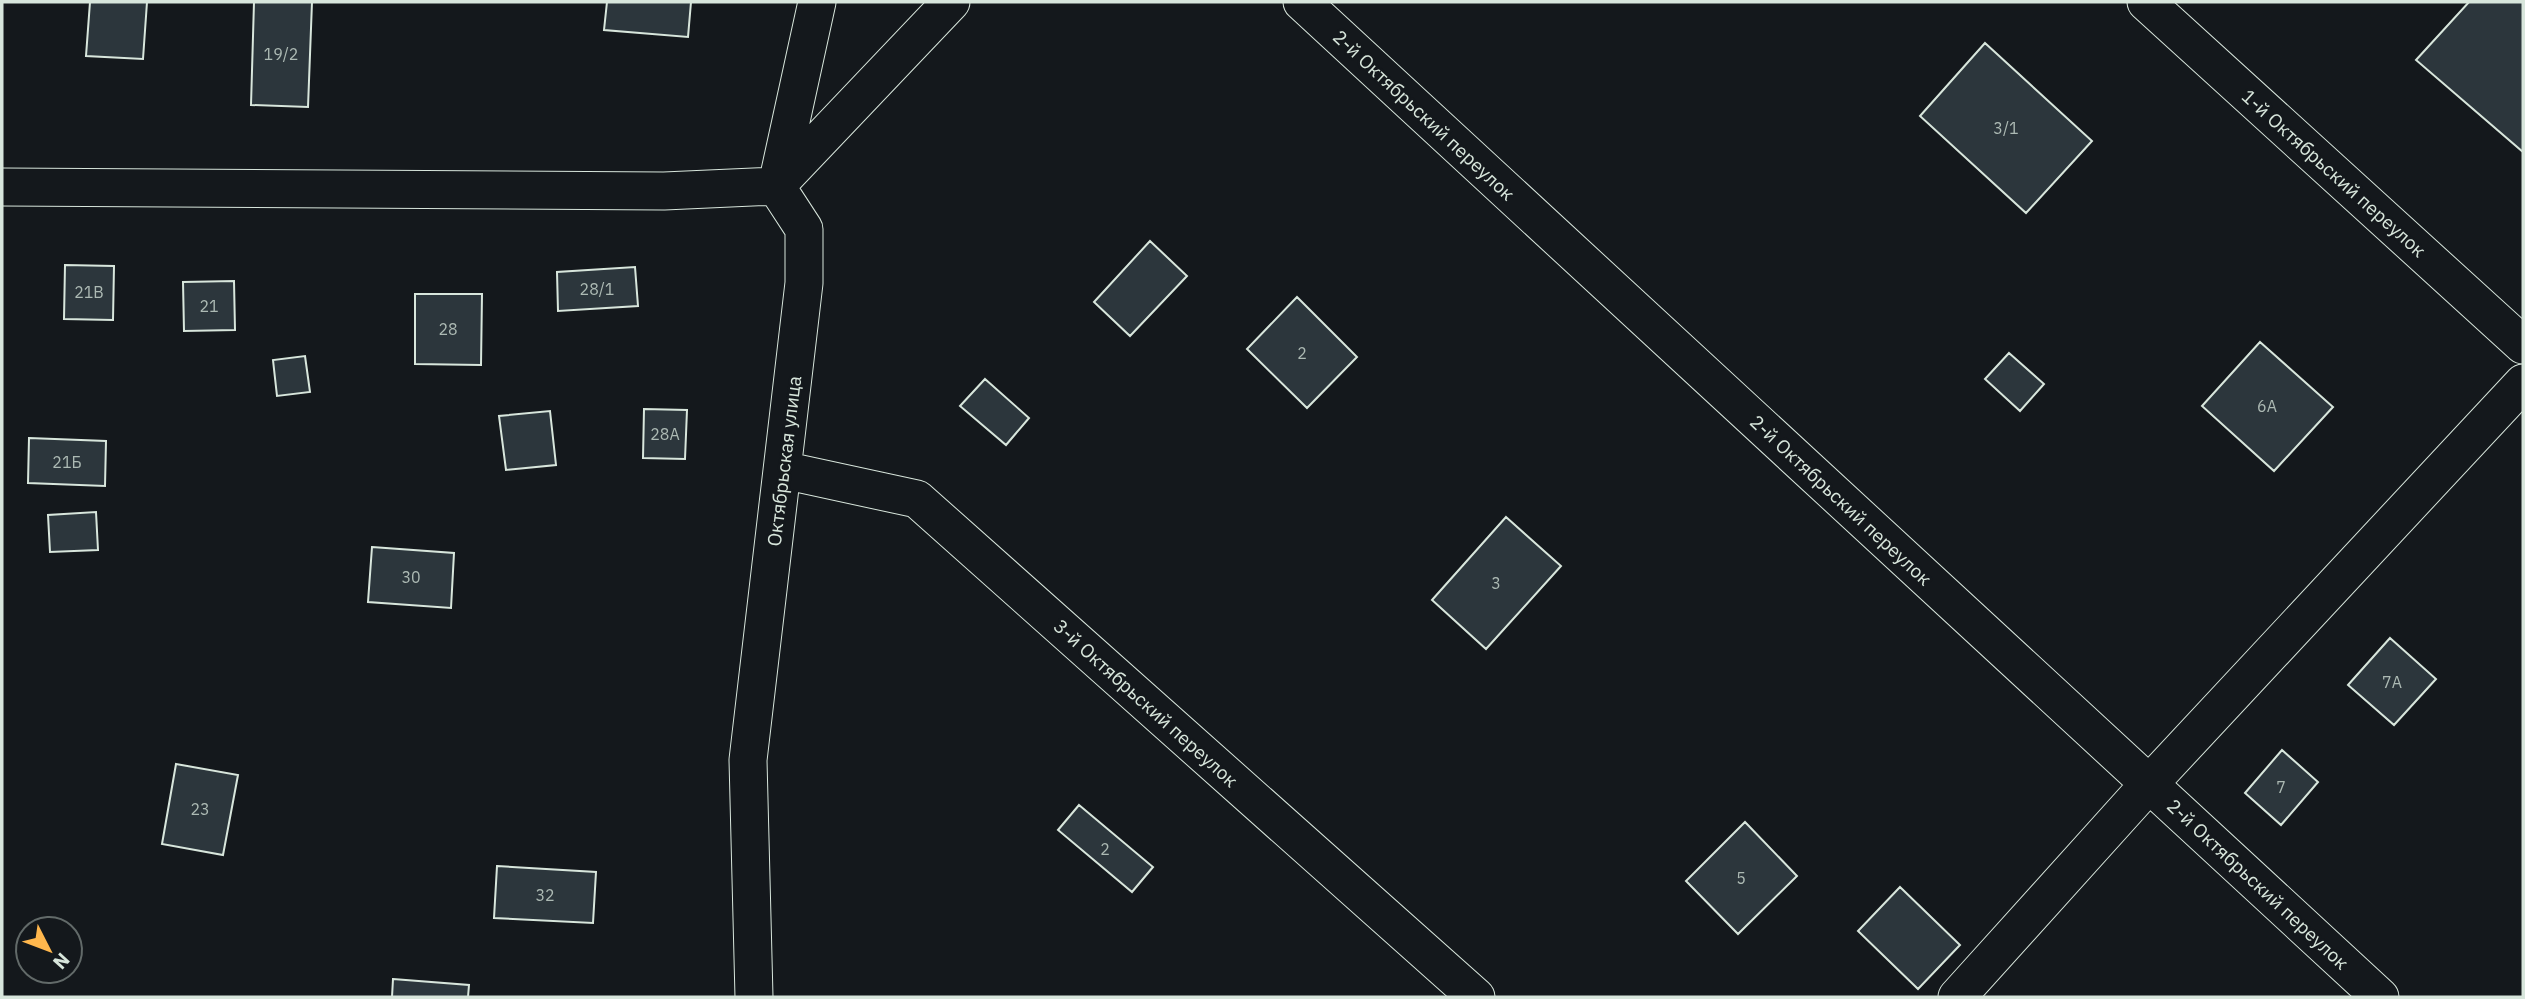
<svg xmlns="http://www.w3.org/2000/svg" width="2525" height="999" font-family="'IBM Plex Sans',sans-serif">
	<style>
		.building { fill: #2c363c; stroke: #d8e6dc; stroke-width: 2 }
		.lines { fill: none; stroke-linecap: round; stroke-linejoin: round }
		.street-casing { stroke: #d8e6dc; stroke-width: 39 }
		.street { stroke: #14181c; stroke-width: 37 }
		.labels { text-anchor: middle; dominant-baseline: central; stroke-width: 5; stroke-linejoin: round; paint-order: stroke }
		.number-label { font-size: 16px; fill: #adbab4 }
		.street-label { font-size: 19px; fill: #d8e6dc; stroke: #14181c }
	</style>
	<rect width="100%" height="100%" fill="#14181c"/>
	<path class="building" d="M90,2H147L143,59L86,56Z
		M254,2H312L308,107L251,105Z
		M607,2H691L688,37L604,30Z
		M2469,2H2523V152L2416,60Z
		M1985,43L2092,141L2026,213L1920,116Z
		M1150,241L1187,276L1130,336L1094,302Z
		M65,265L114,266L113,320L64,319Z
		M635,267L638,306L558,311L557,272Z
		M234,281L235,330L184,331L183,282Z
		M415,294H482L481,365L415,364Z
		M1297,297L1357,357L1307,408L1247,349Z
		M2260,342L2333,407L2274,471L2202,406Z
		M2009,353L2044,384L2020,411L1985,379Z
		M305,356L310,392L277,396L273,360Z
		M985,379L1029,418L1006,445L960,406Z
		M644,409L687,410L685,459L643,458Z
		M550,411L556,465L506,470L499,416Z
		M29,438L106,441L105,486L28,483Z
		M96,512L98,550L50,552L48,515Z
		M1506,517L1561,566L1486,649L1432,600Z
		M372,547L454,553L451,608L368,602Z
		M2390,638L2436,679L2394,725L2348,685Z
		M2282,750L2318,782L2281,825L2245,793Z
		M176,764L238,775L223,855L162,844Z
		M1079,805L1153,867L1132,892L1058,830Z
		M1745,822L1797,876L1738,934L1686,881Z
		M497,866L596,872L593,923L494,918Z
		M1900,887L1960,945L1918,989L1858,931Z
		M393,979L469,985L468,997H392Z"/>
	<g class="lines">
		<g class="street-casing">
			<path id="street" d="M1302,2L2380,997
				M2146,2L2523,345
				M777,185L817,2
				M776,186L951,2
				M2,187L664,191L776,186
				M783,470L917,499L1476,997
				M754,997L748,760L804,283V229L776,186
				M1957,997L2149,784L2523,383"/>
		</g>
		<use href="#street" class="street"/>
	</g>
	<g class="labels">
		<g class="number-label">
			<text x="281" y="54">19/2</text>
			<text x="2006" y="128">3/1</text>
			<text x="597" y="289">28/1</text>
			<text x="89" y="292">21В</text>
			<text x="209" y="306">21</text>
			<text x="448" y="329">28</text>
			<text x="1302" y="353">2</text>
			<text x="2267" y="406">6А</text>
			<text x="665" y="434">28А</text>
			<text x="67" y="462">21Б</text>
			<text x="411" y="577">30</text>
			<text x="1496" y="583">3</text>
			<text x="2392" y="682">7А</text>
			<text x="2281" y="787">7</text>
			<text x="200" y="809">23</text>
			<text x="1105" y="849">2</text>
			<text x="1741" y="878">5</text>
			<text x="545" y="895">32</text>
		</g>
		<g class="street-label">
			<text transform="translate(1424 115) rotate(43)">2-й Октябрьский переулок</text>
			<text transform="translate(2334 173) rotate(42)">1-й Октябрьский переулок</text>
			<text transform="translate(784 461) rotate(-83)">Октябрьская улица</text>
			<text transform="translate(1841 500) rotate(43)">2-й Октябрьский переулок</text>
			<text transform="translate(1146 703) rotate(42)">3-й Октябрьский переулок</text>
			<text transform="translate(2258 884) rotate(43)">2-й Октябрьский переулок</text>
		</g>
	</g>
	<rect width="2525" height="999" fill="none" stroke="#d8e6dc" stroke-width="7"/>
	<g transform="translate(49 950) rotate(132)"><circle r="33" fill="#14181c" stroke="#626a69" stroke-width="2"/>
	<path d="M0-5L12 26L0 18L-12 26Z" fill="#ffb74d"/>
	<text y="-10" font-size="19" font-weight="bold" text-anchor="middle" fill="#d8e6dc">N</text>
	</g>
</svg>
